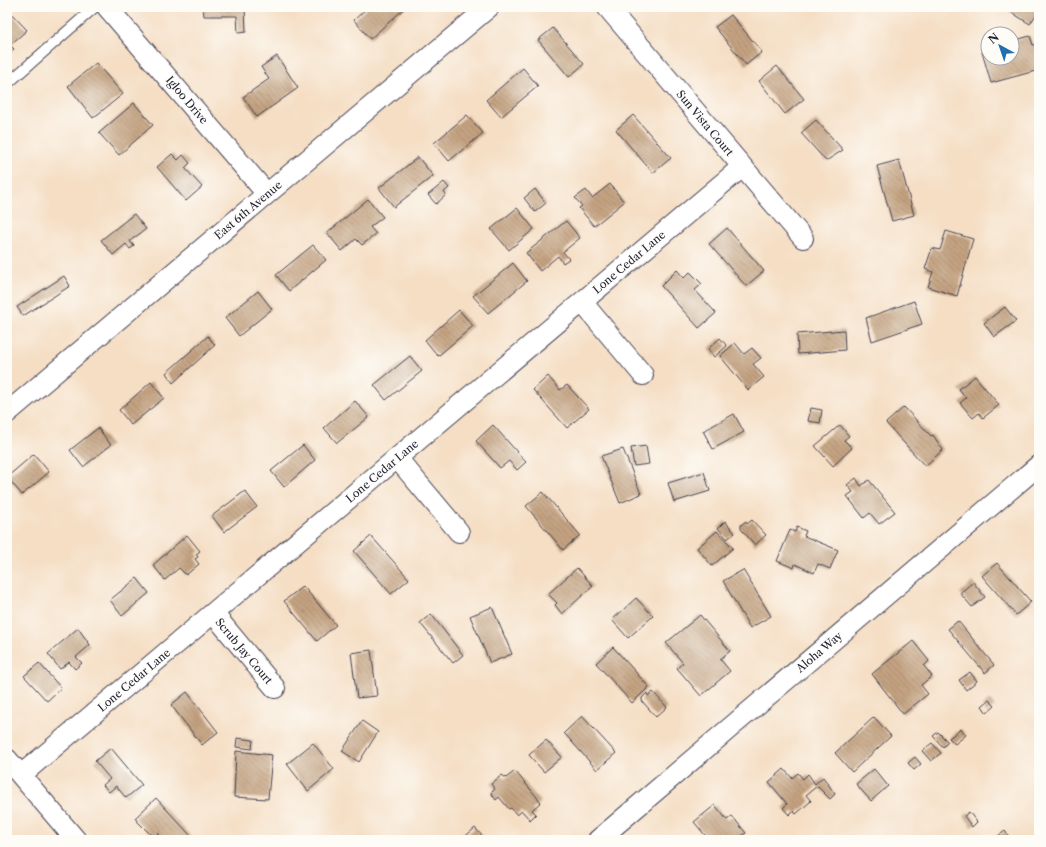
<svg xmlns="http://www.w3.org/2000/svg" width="1046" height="847" font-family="'Libre Caslon Text',serif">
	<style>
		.building { fill: url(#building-back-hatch) }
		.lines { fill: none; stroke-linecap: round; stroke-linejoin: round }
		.service-casing { stroke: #423e50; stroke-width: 12 }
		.minor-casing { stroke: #423e50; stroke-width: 22 }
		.service { stroke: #fff; stroke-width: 10 }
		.minor { stroke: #fff; stroke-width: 20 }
		.labels { text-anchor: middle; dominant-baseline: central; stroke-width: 3; stroke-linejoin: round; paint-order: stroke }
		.street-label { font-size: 11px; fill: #22223b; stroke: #fdfcf7 }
	</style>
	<defs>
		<pattern id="building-back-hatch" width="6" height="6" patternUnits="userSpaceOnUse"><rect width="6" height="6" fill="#c4a381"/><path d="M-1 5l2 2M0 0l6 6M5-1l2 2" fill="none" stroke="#9f846b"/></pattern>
	</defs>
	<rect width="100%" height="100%" fill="#fdfcf7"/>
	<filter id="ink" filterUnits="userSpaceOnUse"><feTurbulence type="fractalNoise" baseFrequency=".025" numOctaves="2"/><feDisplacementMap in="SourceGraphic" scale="8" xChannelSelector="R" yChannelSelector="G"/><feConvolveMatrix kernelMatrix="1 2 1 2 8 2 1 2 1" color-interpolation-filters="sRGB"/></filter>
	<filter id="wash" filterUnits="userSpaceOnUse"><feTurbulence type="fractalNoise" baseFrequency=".012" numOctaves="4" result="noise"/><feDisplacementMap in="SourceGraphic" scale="16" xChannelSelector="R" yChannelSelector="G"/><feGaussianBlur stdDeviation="0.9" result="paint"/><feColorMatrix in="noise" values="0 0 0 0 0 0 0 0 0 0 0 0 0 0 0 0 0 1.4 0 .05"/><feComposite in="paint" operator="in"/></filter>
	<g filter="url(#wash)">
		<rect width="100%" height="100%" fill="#f5dec4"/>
		<g id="blocks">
			<path class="building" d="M203,7H245L246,32L238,33L237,16H204Z
				M368,7H406L370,39L354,20Z
				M1007,7H1039V14L1037,13L1030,24L1006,9Z
				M7,9L27,30L10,45L14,49L7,56Z
				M731,15L762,52L746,65L715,27Z
				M553,28L584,64L569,77L538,40Z
				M1030,36L1033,45L1039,43V70L991,83L982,52L988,50V58H1012V41Z
				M277,56L298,88L257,117L243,97L269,79L261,67Z
				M96,63L123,94L93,118L68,86Z
				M777,66L804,99L785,114L759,81Z
				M523,68L538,86L501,117L486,100Z
				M134,103L153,125L119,155L99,133Z
				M467,115L483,133L449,161L434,143Z
				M633,115L671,158L653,173L616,130Z
				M816,120L843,150L826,161L801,133Z
				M172,154L178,160L183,155L190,163L185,168L202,187L186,201L157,167Z
				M418,157L433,176L394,207L379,188Z
				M899,160L914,215L892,221L877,166Z
				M444,182L449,188L444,192L446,195L436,204L428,195Z
				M610,184L624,202L594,226L579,208L582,206L575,198L586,190L592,198Z
				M535,189L546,203L535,212L524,198Z
				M368,199L383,217L370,227L376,234L362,245L356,239L342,251L327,233Z
				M517,208L534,229L509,250L491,229Z
				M134,214L146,229L130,241L134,246L130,249L126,244L113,255L101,240Z
				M566,221L580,238L563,252L569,259L563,263L558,256L540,271L526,253Z
				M727,228L764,271L746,286L709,244Z
				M946,231L973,239L957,296L928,287L933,272L925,269L932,248L940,250Z
				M313,245L326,260L289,291L276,275Z
				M513,263L527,281L488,313L473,296Z
				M677,270L684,278L690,272L702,284L695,290L716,313L699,328L661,286Z
				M64,276L70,286L23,316L17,307Z
				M258,291L272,309L239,336L225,318Z
				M914,301L922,324L872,341L866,318Z
				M1005,307L1016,321L994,337L984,323Z
				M459,310L473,326L438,356L425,340Z
				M844,330L845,350L798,354L797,334Z
				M208,336L215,345L173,383L166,373Z
				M720,338L727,346L714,357L708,349Z
				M735,343L744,354L752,348L761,358L753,364L764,377L748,390L720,356Z
				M410,356L422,371L386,400L374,385Z
				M548,376L560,390L567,385L589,409L567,428L533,390Z
				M975,376L999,405L983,418L979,413L973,418L960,403L966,398L959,389Z
				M151,382L164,398L131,425L119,410Z
				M355,401L369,417L337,443L324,428Z
				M904,407L931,436L933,435L943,450L925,466L886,423Z
				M811,408L822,410L820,423L808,421Z
				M734,414L744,432L713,449L703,431Z
				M493,425L526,462L517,470L509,461L500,468L476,441Z
				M840,425L849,436L844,440L852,448L833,466L815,446Z
				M98,428L111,445L83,467L70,450Z
				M303,445L315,460L284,487L271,471Z
				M646,446L649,464L634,466L631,448Z
				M623,449L641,494L620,503L601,456Z
				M34,454L49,472L22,495L7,477Z
				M704,472L710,491L674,502L668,483Z
				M856,478L861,486L869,480L895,512L879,524L870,513L864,518L847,496L853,492L847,485Z
				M245,491L257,507L224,532L212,516Z
				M543,492L580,535L563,550L526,506Z
				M752,520L766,535L755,545L741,529V525L746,521L747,524Z
				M725,521L735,533L727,539L718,528Z
				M797,527L806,531L804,536L838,550L830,569L818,564L814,573L795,564L794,568L777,561L790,530L795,532Z
				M717,531L733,548L712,566L697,548Z
				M187,535L200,551L196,554L198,557L195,559L199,564L186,575L179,568L165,580L153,565Z
				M371,536L409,579L391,594L354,551Z
				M997,563L1031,602L1016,615L982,576Z
				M577,568L593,586L562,614L555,605L557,603L548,594Z
				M743,570L771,616L750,628L723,581Z
				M137,578L149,593L122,616L110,600Z
				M973,582L985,597L972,607L960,593Z
				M303,586L336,625L317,641L284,601Z
				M636,598L653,616L628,638L612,620Z
				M492,607L512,654L490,663L470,616Z
				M431,614L463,655L453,663L420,623Z
				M700,615L730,651L720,659L730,671L701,696L677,668L683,663L666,643Z
				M958,621L994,665L985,673L948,629Z
				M78,628L90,645L76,657L82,663L75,669L69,662L60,669L48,654Z
				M913,641L929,661L924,666L932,676L921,685L928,694L903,714L872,674Z
				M613,647L649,687L632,703L596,663Z
				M371,650L377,696L357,698L351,653Z
				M39,663L61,688L47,701L24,676Z
				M970,672L977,681L966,690L959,680Z
				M187,692L218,732L202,745L171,705Z
				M653,692L667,707L656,717L642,701V698L647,693L648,696Z
				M989,700L995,706L987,713L982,706Z
				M582,716L616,753L597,770L564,733Z
				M874,717L891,736L852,772L835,753Z
				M362,721L378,732L359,762L342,751Z
				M961,729L966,735L955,744L949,738Z
				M938,732L948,742L943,747L933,736Z
				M237,738L253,740L252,749L236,747Z
				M546,740L562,757L544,772L529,755Z
				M313,743L334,769L308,791L287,764Z
				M932,743L941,753L931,761L922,751Z
				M111,748L142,785L126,798L116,786L109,792L103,785L110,779L95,761Z
				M236,751L272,755L268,799L234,797Z
				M915,757L921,764L914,770L908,763Z
				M784,769L792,778L798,773L803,779L808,774L815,784L823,777L835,794L830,799L817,786L806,795L811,801L796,814L793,811L789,815L783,808L787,804L769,782Z
				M874,769L888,786L871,801L856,784Z
				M515,771L541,802L532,810L536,814L530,820L522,811L517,815L511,808L509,809L499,797L496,800L491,793L495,789L491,784L502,775L506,778Z
				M156,798L192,837L189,840H164L158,833L154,838L138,822L135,818Z
				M715,805L727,820L732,816L746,833L740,837L742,840H709L694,822Z
				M969,812L977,822L972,827L964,816Z
				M475,828L486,840H461Z
				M1005,831L1011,840H997L995,838Z"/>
		</g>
	</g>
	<g filter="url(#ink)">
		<use href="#blocks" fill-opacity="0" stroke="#423e50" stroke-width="1"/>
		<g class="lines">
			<g class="service-casing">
				<path id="service" d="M7,84L95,7"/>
			</g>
			<g class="minor-casing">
				<path id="minor" d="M107,7L267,194
					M607,7L803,238
					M582,302L643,375
					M7,413L489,7
					M397,458L459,532
					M213,613L275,688
					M7,759L76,840
					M21,775L742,167
					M598,840L1039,465"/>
			</g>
			<use href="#service" class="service"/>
			<use href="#minor" class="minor"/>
		</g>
	</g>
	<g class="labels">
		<g class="street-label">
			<text transform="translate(187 100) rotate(50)">Igloo Drive</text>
			<text transform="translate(705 123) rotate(50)">Sun Vista Court</text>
			<text transform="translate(248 210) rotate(-40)">East 6th Avenue</text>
			<text transform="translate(629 262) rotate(-40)">Lone Cedar Lane</text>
			<text transform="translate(382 471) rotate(-40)">Lone Cedar Lane</text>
			<text transform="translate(244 651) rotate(50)">Scrub Jay Court</text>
			<text transform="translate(819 652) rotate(-40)">Aloha Way</text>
			<text transform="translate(134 680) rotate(-40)">Lone Cedar Lane</text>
		</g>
	</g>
	<rect width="1046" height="847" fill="none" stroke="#fdfcf7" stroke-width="24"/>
	<g transform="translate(1000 46) rotate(320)"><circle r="19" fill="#fdfcf7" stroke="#a5a5ac"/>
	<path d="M0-3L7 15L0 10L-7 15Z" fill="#1f6fb2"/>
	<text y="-6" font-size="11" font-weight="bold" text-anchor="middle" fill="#22223b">N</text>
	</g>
</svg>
